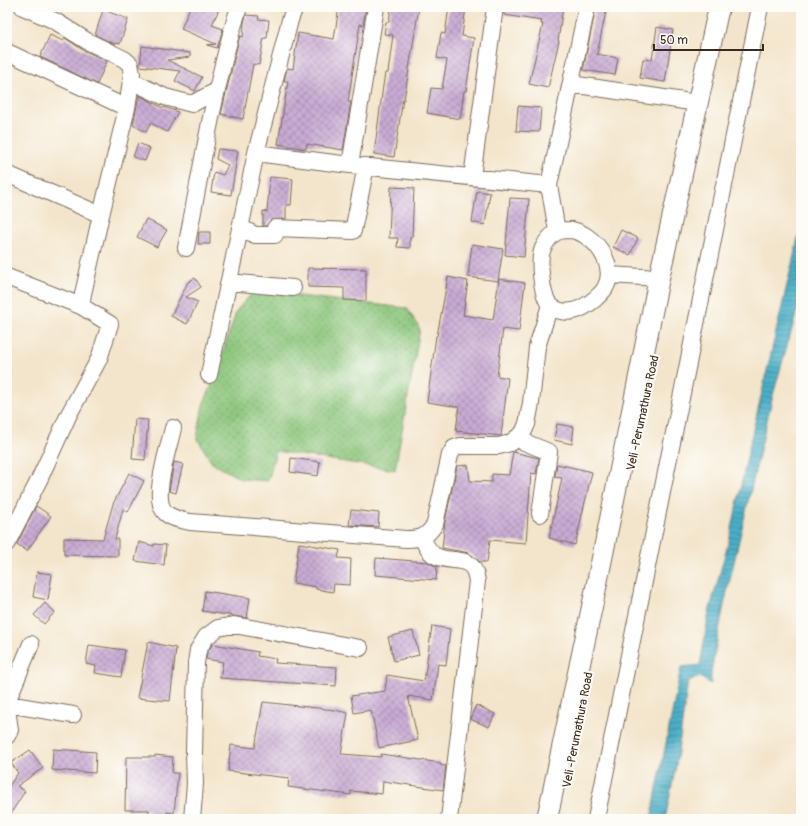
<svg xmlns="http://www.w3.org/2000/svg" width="808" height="826" font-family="Pangolin,sans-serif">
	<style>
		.park { fill: url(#park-dots); stroke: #62784c }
		.water { fill: url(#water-rules); stroke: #426c73 }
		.building { fill: url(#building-cross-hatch) }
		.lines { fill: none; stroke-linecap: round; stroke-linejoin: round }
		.minor-casing { stroke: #7b6b5b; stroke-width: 18 }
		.major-casing { stroke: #7b6b5b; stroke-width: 22 }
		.minor { stroke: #fff; stroke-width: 16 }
		.major { stroke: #fff; stroke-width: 20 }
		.labels { text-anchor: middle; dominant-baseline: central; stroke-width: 4; stroke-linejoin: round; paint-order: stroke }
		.street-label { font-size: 12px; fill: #3b2a1e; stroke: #fdfcf7 }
	</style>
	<defs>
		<pattern id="park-dots" width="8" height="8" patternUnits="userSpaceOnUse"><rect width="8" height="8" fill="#8ac57a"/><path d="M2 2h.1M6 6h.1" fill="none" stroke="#72a063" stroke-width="1.8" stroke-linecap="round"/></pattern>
		<pattern id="water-rules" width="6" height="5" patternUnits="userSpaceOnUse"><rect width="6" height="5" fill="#49afc8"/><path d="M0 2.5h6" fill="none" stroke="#3e8fa2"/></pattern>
		<pattern id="building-cross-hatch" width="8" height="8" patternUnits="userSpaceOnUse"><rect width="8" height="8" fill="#c9abd4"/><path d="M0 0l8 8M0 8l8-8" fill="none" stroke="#a48bab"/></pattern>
	</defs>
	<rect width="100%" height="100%" fill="#fdfcf7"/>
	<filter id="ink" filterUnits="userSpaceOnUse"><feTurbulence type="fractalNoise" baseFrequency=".025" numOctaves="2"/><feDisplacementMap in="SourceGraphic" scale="8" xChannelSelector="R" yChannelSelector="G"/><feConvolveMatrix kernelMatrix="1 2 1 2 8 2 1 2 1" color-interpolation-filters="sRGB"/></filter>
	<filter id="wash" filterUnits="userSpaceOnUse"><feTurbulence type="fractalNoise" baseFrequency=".012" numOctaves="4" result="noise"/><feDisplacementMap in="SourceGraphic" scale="16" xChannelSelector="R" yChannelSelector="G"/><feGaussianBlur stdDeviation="0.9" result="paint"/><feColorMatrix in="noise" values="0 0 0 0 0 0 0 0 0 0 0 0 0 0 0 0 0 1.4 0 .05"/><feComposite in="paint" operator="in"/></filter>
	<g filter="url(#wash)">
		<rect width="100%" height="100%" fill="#f3e5cb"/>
		<path class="park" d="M254,291L407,308L420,329L395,470L276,451L268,481L241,479L212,463L197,438L203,405L210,389L237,310Z"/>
		<path class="water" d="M801,225V297L773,395L724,605L711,672V684L700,677L688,681L676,766L665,819H651L681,667L700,665L709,612L731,533L750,443Z"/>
		<g id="blocks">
			<path class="building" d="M190,7H220L212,25L223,29L217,48L207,45L216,44L181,29Z
				M339,7H366L363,25L360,24L348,102H351L343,150L307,144L306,149L278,144L288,81H284L287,68L293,69L298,33L334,39Z
				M391,7H419L404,100L403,99L394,157L374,154L383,86L385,73H388L393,35L384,34L386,22H389Z
				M449,7H466L462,36L474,38L466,91H464L460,119L427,113L431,88L442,89L447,60L437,58L441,33L445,34Z
				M504,7H563L558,41H559L548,88L529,84L543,24H541L542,21L504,15Z
				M596,7H607L597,54L618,58L615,75L583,70Z
				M103,10L128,19L120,44L116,43L115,44L95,35Z
				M246,15L259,16L258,19L269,20L267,38H264L259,65L253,64L243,119L221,114L239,39L240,36L243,37L244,23Z
				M657,27L673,30L665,82L640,78L643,59L652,60Z
				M50,35L63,41L65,38L83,50L107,61L97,84L40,57Z
				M142,46L190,53V57L167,60L202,77L195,91L175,81L180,71L140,66Z
				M139,95L163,108L164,107L178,112L167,132L151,123L146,132L133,125Z
				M518,106L541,108L539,132L516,131Z
				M138,143L150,148L145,161L133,157Z
				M218,149L238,151L231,195L211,192L214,172L223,175L228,165L216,159Z
				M270,177L293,179L291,205H286V219L271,220L266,226H263V211L267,212Z
				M391,187L414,188L412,237H410V248L397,247L398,238H389Z
				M477,191L490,193L485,225L472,222Z
				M510,198L529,199L524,257L505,255Z
				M146,219L167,230L157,247L137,237Z
				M621,230L638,238L630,255L613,247Z
				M199,232H210V244H198Z
				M472,244L503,249L498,281L468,277Z
				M308,268L366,269V301L344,300V288L308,287Z
				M448,277L468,281L463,315L493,320L499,279L525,283L519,331L503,329L497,376L508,378L501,436L456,431L459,407L427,402L436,336H437Z
				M195,278L201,287L186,297L198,302L187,324L171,316L188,282Z
				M135,419L148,420L145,460L132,459Z
				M557,424L574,427L572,444L554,440Z
				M513,452L539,458L536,474L531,473L526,543L490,540L487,562H480L469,553L442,548L445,522L457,466L468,465L470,481L492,482V474L509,475Z
				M291,458L320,462L318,476L290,472Z
				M174,462L183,464L176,493L169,491Z
				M557,464L592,472L575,545L549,538L562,478L555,477Z
				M129,473L144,481L128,512L123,509L115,539H118V556L64,555V538L103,539L113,504Z
				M36,506L51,516L27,551L17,544Z
				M351,510L379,513L378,527L349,525Z
				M139,542L154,546V544L166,545L164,565L135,561Z
				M299,543L340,550L338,558L351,559L350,585L334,584L333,592L316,589V587L293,583Z
				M376,558L428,562L437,567L436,580L375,575Z
				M37,572L52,574L48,600L33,597Z
				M205,591L250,598L247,618L202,611Z
				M45,603L55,612L44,624L34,615Z
				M432,626L450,629L446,665L438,664L433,700L408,696L418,740L379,748L371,710L354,713L351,696L385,691L387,675L424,681Z
				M413,631L419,655L394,661L388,637Z
				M148,642L176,648L170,701L137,698Z
				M213,644L258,652L257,656L276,659L275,663L337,667L336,686L220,678L223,662L206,659L207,653Z
				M89,645L125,650L121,677L95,673L96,666L86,664Z
				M263,702L335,710L348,713L341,754L381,757V754L441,763L440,765L446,766L443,790L383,781L382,794L351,791V795L288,787L289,778L228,771L231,745L255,748Z
				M476,705L495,714L489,727L470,719Z
				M53,749L96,752L95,773L52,770Z
				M30,750L43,768L17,786L25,791L7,819V789L18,773L11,763Z
				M155,755L173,757L172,773H178L174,813L167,812L166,819H148L149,810H125L126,757H155Z"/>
		</g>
	</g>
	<g filter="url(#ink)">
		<use href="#blocks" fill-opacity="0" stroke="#7b6b5b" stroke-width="1"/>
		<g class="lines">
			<g class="minor-casing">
				<path id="minor" d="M23,7L55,21L87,41L124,59L130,64L132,74L127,108L101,215
					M7,52L127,108
					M131,81L165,97L192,104L216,91
					M571,84L697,103
					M256,153L350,165L549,185
					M350,165L376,7
					M7,174L101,215L83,294L81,306L110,324L99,359L69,414L39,480L7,543
					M472,177L495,7
					M240,227L255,235H275V228L353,231L366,166
					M572,230C576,231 582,233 586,236C601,246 616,269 605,288C603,292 598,296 595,299C583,309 566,318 551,306C541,297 538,259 543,248C546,242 551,235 557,232C561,230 567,230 572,230Z
					M557,231L549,185L587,7
					M186,248C202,167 214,86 239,7
					M609,275L659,278
					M7,277L81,306
					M229,282L293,288
					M209,375L256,153L290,20L295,7
					M173,428C169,447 152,496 164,511C170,519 182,520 190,522L406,539C421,539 427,537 435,524L450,455L454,448L460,446H499L510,443L523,433L527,424L531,403L537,347L550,305
					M517,439L549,452L540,514
					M422,537C425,544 428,551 434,555C452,566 473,551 477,581L449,819
					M7,702L31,644
					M7,704L73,715
					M7,709L10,730L7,736
					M192,819L195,784L194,753L196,663L198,650L206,637L218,628L234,625L360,648
					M596,819L760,7"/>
			</g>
			<g class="major-casing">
				<path id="major" d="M547,819L596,588L659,278L719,7"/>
			</g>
			<use href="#minor" class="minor"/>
			<use href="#major" class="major"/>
		</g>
	</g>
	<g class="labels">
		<g class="street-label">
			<text transform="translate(643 413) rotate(-78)">Veli -Perumathura Road</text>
			<text transform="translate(578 730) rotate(-79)">Veli -Perumathura Road</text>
		</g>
	</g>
	<rect width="808" height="826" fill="none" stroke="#fdfcf7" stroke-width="24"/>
	<path d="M654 44v6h109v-6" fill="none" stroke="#3b2a1e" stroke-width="2"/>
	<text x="660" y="44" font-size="12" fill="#3b2a1e" stroke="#fdfcf7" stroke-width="3" paint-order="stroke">50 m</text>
</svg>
